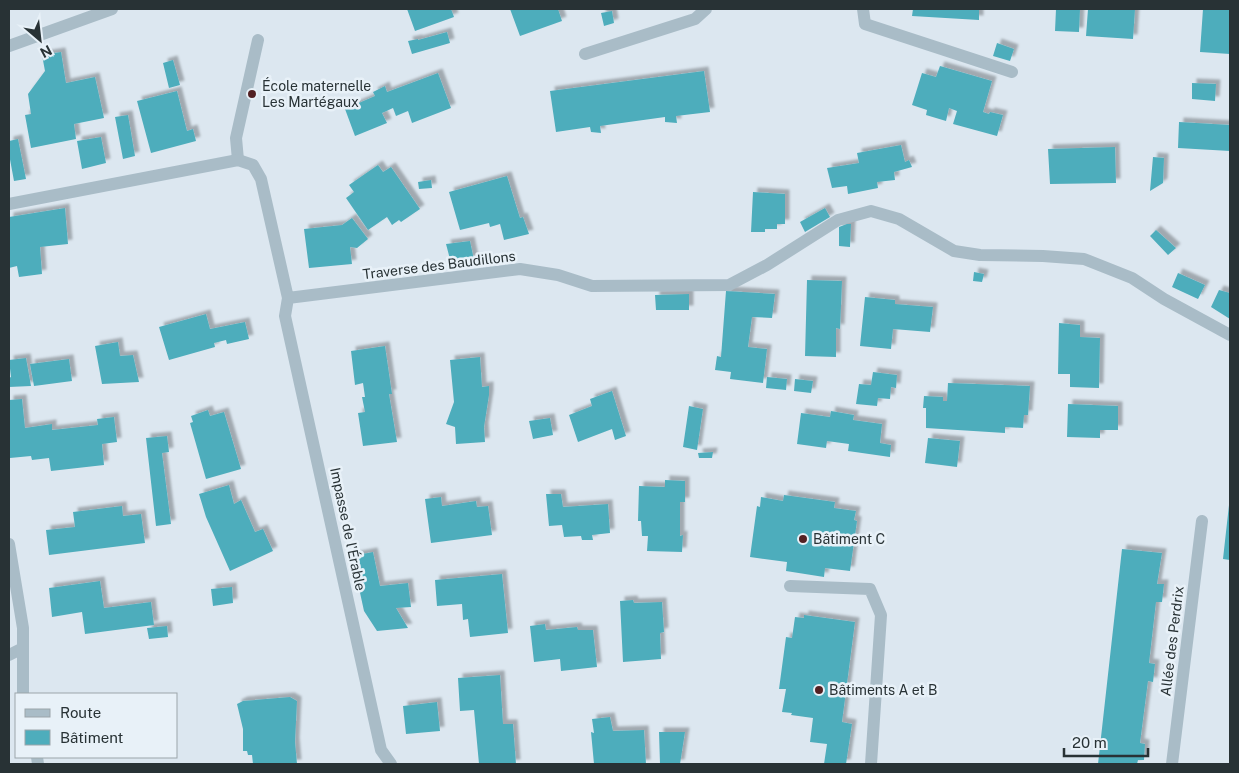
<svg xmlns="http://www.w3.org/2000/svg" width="1239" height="773" font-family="'Public Sans',sans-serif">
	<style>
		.building { fill: #4eadbc; filter: url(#shadow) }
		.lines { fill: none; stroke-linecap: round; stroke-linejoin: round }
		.lane { stroke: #a9bcc7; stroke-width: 12 }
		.street { stroke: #a9bcc7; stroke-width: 12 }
		.poi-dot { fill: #532123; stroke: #e8f1f8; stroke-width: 2 }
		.labels { text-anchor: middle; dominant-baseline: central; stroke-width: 5; stroke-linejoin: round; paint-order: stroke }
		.poi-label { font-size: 14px; fill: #283235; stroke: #e8f1f8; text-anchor: start }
		.street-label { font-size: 14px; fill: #283235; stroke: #e8f1f8 }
	</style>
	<defs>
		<filter id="shadow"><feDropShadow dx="4.5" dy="-4.5" stdDeviation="1" flood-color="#0004"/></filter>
	</defs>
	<rect width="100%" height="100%" fill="#dce7f0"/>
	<path class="building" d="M407,9H451L454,17L415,31Z
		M510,9H558L562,21L520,36Z
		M913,9H979V20L912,16Z
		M1056,9H1080L1079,32L1055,31Z
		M1088,9H1135L1133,39L1086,36Z
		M1203,9H1230V54L1200,52Z
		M612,11L614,23L604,26L601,13Z
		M447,32L450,43L412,54L408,41L418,39V40Z
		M997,43L1014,49L1010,61L993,56Z
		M61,52L66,83L95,77L104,118L74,124L76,139L31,148L25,115L31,114L28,94L45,71L42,55Z
		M173,60L180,85L169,88L163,63Z
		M940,66L992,81L983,112L989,114L990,112L1003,115L997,136L953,124L957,111L949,108L946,121L926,115L927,110L912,105L922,73L936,77Z
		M704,71L710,112L676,116L677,123L665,122V117L600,126L601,133L591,132L590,127L556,132L550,91Z
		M438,73L451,108L412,123L408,111L396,116L393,108L382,113L387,123L355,136L345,109L375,96L373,92L385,86L387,92Z
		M1192,83L1216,84L1215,101L1192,99Z
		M177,91L187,131L193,129L196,141L151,153L137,101Z
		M128,115L135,156L123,159L115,117Z
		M1179,122L1230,125V151L1178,148Z
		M101,137L106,163L82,169L77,141Z
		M18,139L26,179L14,181L9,154V141Z
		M901,145L905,162L909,160L912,167L894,172L895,180L877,182L878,188L848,194L847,186L832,188L827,168L859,163L857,153Z
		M1115,147L1116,183L1050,184L1048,149Z
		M1153,157L1164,158L1163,183L1150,191Z
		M378,165L383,172L391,167L420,209L401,222L399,220L392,225L387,217L368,230L346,198L354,192L349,185Z
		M507,176L520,218L523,217L529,234L504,240L500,224L490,227L489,223L460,230L449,192Z
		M431,180L432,188L419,189L418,182Z
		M753,192L785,194V224H777V229H765V232H751Z
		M65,208L68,244L40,247L42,274L19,277L17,266L9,268V217Z
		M825,208L830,217L805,232L800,222Z
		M352,218L368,239L357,248L350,247L352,264L309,268L304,229L342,225Z
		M847,224H851L850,247L839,246V227Z
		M1156,230L1176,248L1168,255L1150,236Z
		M470,241L474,260L451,263L446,244Z
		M974,272L984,274L982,282L973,281Z
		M1178,273L1205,285L1198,299L1172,287Z
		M807,280L842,281L840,329L836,328V357L805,356Z
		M1219,290L1230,293V319L1211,307Z
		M726,291L775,294L772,318L752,317L748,347L767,349L763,383L730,379L731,372L715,370L717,356L721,357Z
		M689,294V310H656L655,295Z
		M865,297L895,300V304L933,307L930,332L893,329L891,349L860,346Z
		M206,314L210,329L245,322L249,339L227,344L226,340L214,343L215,347L169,360L159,327Z
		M1059,323L1080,325V337L1100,338L1099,388L1070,387V374H1058Z
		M118,342L120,356L133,355L139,382L102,384L95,346Z
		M385,346L392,394H389L397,442L363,446L358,413L365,412L362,397H365L363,383L355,385L351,351Z
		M480,357L482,387L489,386V395L484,427L485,442L456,444L455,427L446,424L454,402L450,360Z
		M26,358L31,386L9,387V378L11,377L9,360Z
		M69,359L72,381L34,386L30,364Z
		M873,372L897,375L896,388L891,387L890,399L878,398L877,406L856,404L859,384L871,385Z
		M767,377L787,379L786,390L766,388Z
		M795,379L813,381L811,393L794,391Z
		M948,383L1030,386L1028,415H1024L1023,428L1005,427V433L926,428V408H923L924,396L943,397V401H947Z
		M612,391L626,436L615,440L612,429L578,442L569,415L592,406L590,399Z
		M22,399L25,428L52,424V430L98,425L97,419L114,417L117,442L102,444L104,465L51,471L49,458L32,460L31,456L10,458L9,400Z
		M1068,404L1118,406V430H1100V438L1067,437Z
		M689,406L703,409L697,450L683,447Z
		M208,410L210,416L224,412L241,469L206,479L190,423L193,422L191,416Z
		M831,411L854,415L853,420L882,424L880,443L891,445L890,457L848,451L849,444L827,441L826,448L797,444L801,413L830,417Z
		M550,418L553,435L533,439L529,421Z
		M167,436L169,452L162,453L171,524L156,526L146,438Z
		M928,438L960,441L957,467L925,463Z
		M713,452L712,458H699L698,453Z
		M665,480L685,481V502H680V536L683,535L682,552L647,551L648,536H642L641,521H638L639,486L665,487Z
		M229,485L234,504L241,500L255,532L263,529L273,551L230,571L206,517L199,494Z
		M546,494H561L563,507L608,504L610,533L592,535L593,540H582L581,536L564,537L562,525L549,526Z
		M784,495L835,502L834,508L856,511L854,520L857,521L850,571L825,568L824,577L786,571L787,562L750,557L757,506L760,507L761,497L783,501Z
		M441,497L442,506L476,501L477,507L488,506L492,535L431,543L425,499Z
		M1229,505H1230V560L1223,559Z
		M122,506L123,516L141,514L145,543L49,555L46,530L75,527L73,512Z
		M1122,549L1162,553L1157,584H1164L1162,602H1156L1149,663L1155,664L1153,682L1148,681L1140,743L1145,744L1144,760H1138L1137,764H1098Z
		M373,552L380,586L408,583L411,607L396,608L408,628L377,631L364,611L352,556Z
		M502,574L508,633L470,637L468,619L463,620L462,604L437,606L435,580Z
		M100,581L104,608L151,602L154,625L85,634L82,612L52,617L49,588Z
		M232,587L233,603L213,606L211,589Z
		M633,600L634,603L662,602L664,632L660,633L661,659L623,662L620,601Z
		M804,615L855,622L842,722L852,724L846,764H824L827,744L810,742L813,718L791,715L792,713L782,712L786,689H779L786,637L792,638L795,617L804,618Z
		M545,624L546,630L577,627L578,630H593L597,667L561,671L560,659L534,662L530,626Z
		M167,626L168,637L149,639L147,628Z
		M500,675L503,724H513L516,764H479L474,710L460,711L458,678Z
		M290,697L297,701L295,742L297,764H253L252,755H248L247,751H243V729L237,704L243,701Z
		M437,702L440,731L406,734L403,706Z
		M610,717L613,731L644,730L646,764H594L591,732L594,733L592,719Z
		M659,732H685L680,764H660Z"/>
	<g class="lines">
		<path class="lane" d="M863,9L865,24L1012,72
			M9,46L112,9
			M585,54L695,19L706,9
			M238,160L236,138L258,40
			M790,586L870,589L881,615L871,764
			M9,655L23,648"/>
		<path class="street" d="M9,204L238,160L253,165L261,179L288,298L520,269L558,275L592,286L729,285L767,265L838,220L871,211L899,219L954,251L980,255L1043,256L1084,259L1132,278L1164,299L1230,335
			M288,298L285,316L381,750L391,764
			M9,544L23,628V694
			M37,757L38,764
			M1172,764L1202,521"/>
	</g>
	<g class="poi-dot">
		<circle cx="252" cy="94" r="5"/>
		<circle cx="803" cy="539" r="5"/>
		<circle cx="819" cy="690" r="5"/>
	</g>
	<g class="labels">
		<g class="poi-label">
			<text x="262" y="86">École maternelle<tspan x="262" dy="16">Les Martégaux</tspan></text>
			<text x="813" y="539">Bâtiment C</text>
			<text x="829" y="690">Bâtiments A et B</text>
		</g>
		<g class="street-label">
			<text transform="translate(439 265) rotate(-7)">Traverse des Baudillons</text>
			<text transform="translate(348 529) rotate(78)">Impasse de l'Érable</text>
			<text transform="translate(1172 641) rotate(-83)">Allée des Perdrix</text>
		</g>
	</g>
	<rect width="1239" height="773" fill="none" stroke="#283235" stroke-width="20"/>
	<rect x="15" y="693" width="162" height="65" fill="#e8f1f8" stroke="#9ba5aa"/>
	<rect x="25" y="709" width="25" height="8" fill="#a9bcc7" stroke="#9ba5aa"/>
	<text x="60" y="718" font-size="15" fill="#283235">Route</text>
	<rect x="25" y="730" width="25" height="15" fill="#4eadbc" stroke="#9ba5aa"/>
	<text x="60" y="743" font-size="15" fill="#283235">Bâtiment</text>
	<g transform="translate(40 40) rotate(152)" stroke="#e8f1f8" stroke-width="4" paint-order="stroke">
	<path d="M0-4L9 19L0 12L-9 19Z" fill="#283235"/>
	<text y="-8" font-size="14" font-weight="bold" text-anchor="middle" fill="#283235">N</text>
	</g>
	<path d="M1064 748v8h84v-8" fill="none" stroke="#283235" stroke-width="2.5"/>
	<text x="1072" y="748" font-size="15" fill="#283235" stroke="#e8f1f8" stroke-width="4" paint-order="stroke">20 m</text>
</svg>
